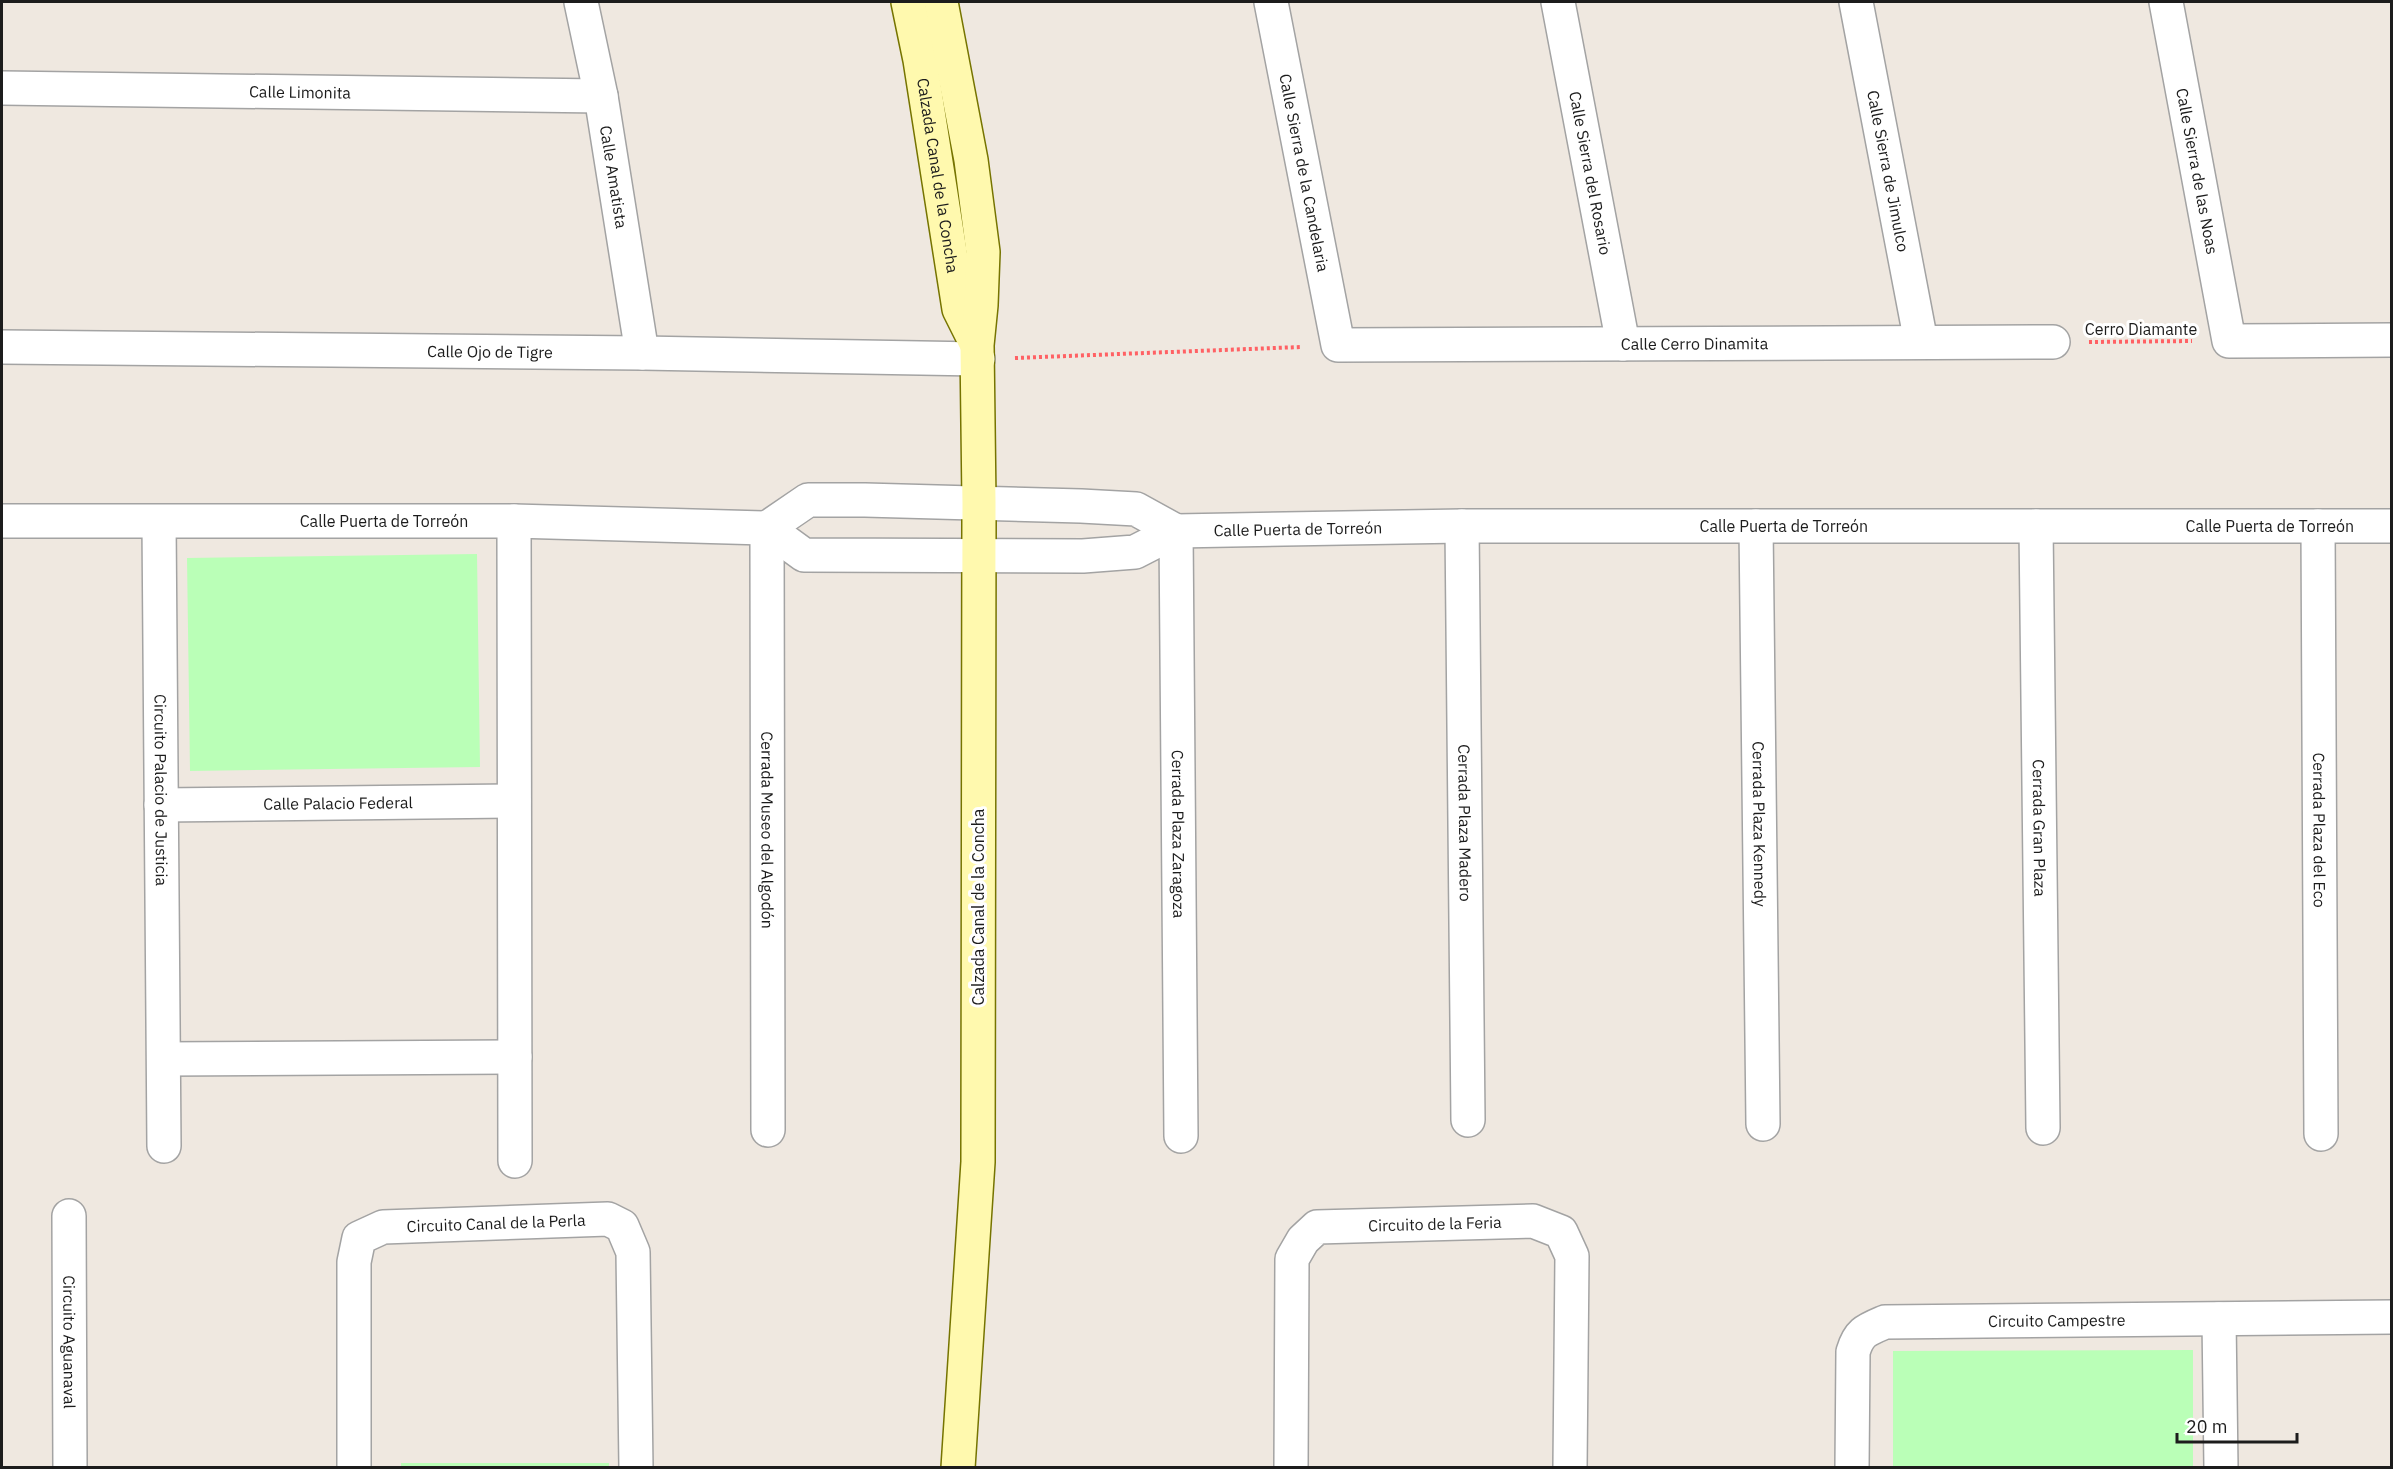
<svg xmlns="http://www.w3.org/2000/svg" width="2393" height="1469" font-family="'IBM Plex Sans',sans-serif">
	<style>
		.park { fill: #baffb7 }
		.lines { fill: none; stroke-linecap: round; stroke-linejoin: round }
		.street-casing { stroke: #a3a3a3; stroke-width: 36 }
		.secondary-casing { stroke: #767400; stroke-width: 36 }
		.path { stroke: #ff6164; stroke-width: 4; stroke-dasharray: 3 3; stroke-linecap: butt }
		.street { stroke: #fff; stroke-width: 33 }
		.secondary { stroke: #fff9ae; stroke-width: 33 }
		.labels { text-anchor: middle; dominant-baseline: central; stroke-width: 6; stroke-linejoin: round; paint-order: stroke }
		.street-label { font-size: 16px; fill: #1c1c1c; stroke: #fff }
	</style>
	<rect width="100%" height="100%" fill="#efe8e0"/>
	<path class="park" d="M477,554L480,767L190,771L187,558Z
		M2193,1350V1467H1893V1351Z
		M401,1463H609V1467L401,1468Z"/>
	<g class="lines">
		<g class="street-casing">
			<g id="street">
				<path id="s1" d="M581,2L601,96L642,353"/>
				<path id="s2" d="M1271,2L1338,345L2053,342"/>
				<path id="s3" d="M1558,2L1623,344"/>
				<path id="s4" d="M1856,2L1921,342"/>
				<path id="s5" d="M2166,2L2229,341L2392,340"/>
				<path id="s6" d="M2,88L601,96"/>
				<path id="s7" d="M2,347L642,353L978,359"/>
				<path id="s8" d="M2,521H514L767,528L804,555L1083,556L1135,552L1176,531L1462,526H2392"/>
				<path d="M514,521L515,1161"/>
				<path id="s9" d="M159,522L164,1146"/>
				<path id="s10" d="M1462,526L1468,1120"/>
				<path id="s11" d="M1756,526L1763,1124"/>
				<path id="s12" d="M2036,526L2043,1128"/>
				<path id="s13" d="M2318,526L2321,1134"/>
				<path id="s14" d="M767,528L768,1130"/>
				<path d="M767,528L808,500H865L1081,506L1136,509L1176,531"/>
				<path id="s15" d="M1176,531L1181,1136"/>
				<path id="s16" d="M161,805L514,801"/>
				<path d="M164,1059L515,1057"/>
				<path id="s17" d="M69,1216L70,1468"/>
				<path d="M2219,1319L2221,1468"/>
				<path id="s18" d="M354,1468V1262L359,1238L383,1227L608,1219L622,1226L633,1252L636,1468"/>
				<path id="s19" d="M1291,1468L1292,1259L1303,1240L1317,1227L1533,1221L1561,1232L1572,1256L1570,1468"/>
				<path id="s20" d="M1852,1468L1853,1352C1859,1332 1866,1330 1885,1322L2392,1317"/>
			</g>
		</g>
		<g class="secondary-casing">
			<g id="secondary">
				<path id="s21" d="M908,2L920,60L959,309L976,343"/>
				<path d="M941,2L971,160L983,252L981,305L977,345L979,503L978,1162L958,1468"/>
			</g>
		</g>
		<path class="path" d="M2089,342L2192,341
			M1015,358L1301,347"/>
		<use href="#street" class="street"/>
		<use href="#secondary" class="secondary"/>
	</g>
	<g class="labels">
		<g class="street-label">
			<text stroke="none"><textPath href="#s6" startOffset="298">Calle Limonita</textPath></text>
			<text stroke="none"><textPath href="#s5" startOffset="172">Calle Sierra de las Noas</textPath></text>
			<text stroke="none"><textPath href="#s4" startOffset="172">Calle Sierra de Jimulco</textPath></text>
			<text stroke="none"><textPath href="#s2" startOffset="174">Calle Sierra de la Candelaria</textPath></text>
			<text stroke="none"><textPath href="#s3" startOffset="174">Calle Sierra del Rosario</textPath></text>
			<text stroke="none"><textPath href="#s21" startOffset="176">Calzada Canal de la Concha</textPath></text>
			<text stroke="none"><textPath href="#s1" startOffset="178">Calle Amatista</textPath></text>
			<text x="2141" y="329">Cerro Diamante</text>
			<text stroke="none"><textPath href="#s2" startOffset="706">Calle Cerro Dinamita</textPath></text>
			<text stroke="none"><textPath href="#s7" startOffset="488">Calle Ojo de Tigre</textPath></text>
			<text stroke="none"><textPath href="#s8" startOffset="382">Calle Puerta de Torreón</textPath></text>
			<text stroke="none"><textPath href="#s8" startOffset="1796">Calle Puerta de Torreón</textPath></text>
			<text stroke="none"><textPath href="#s8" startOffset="2282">Calle Puerta de Torreón</textPath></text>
			<text stroke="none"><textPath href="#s8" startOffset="1310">Calle Puerta de Torreón</textPath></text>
			<text stroke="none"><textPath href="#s9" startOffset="268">Circuito Palacio de Justicia</textPath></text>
			<text stroke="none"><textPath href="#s16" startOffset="177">Calle Palacio Federal</textPath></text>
			<text stroke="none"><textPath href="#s10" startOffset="297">Cerrada Plaza Madero</textPath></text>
			<text stroke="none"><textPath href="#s11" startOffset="298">Cerrada Plaza Kennedy</textPath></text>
			<text stroke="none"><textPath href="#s12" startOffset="302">Cerrada Gran Plaza</textPath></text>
			<text stroke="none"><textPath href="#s14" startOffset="302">Cerrada Museo del Algodón</textPath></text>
			<text stroke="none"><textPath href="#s13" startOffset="304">Cerrada Plaza del Eco</textPath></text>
			<text stroke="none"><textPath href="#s15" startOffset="303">Cerrada Plaza Zaragoza</textPath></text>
			<text transform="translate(978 907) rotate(-90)">Calzada Canal de la Concha</text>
			<text stroke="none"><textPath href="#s18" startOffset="370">Circuito Canal de la Perla</textPath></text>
			<text stroke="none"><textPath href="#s19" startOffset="368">Circuito de la Feria</textPath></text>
			<text stroke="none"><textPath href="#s20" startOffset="334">Circuito Campestre</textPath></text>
			<text stroke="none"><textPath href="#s17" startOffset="126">Circuito Aguanaval</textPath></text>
		</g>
	</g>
	<rect width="2393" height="1469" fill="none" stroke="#1c1c1c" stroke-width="6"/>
	<path d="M2177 1433v9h120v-9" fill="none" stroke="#1c1c1c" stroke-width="3"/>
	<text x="2186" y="1433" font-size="18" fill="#1c1c1c" stroke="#ffffff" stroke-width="4.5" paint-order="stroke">20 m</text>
</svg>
